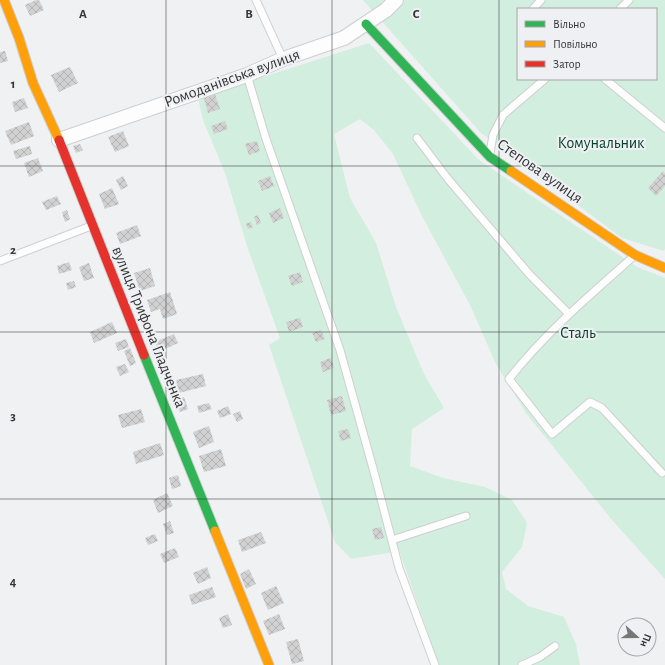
<svg xmlns="http://www.w3.org/2000/svg" width="665" height="665" font-family="'Alegreya Sans',sans-serif">
	<style>
		.green { fill: #d2eede; fill-rule: evenodd }
		.building { fill: url(#building-cross-hatch) }
		.lines { fill: none; stroke-linecap: round; stroke-linejoin: round }
		.lane-casing { stroke: #cecfd0; stroke-width: 9 }
		.street-casing { stroke: #cecfd0; stroke-width: 16 }
		.fast-casing { stroke: #cecfd0; stroke-width: 11 }
		.slow-casing { stroke: #cecfd0; stroke-width: 11 }
		.jam-casing { stroke: #cecfd0; stroke-width: 11 }
		.lane { stroke: #fdfdfd; stroke-width: 7 }
		.street { stroke: #fdfdfd; stroke-width: 14 }
		.fast { stroke: #30b455; stroke-width: 9 }
		.slow { stroke: #ff9f0a; stroke-width: 9 }
		.jam { stroke: #e5322d; stroke-width: 9 }
		.grid { fill: none; stroke: #353537; stroke-width: 1; stroke-opacity: 0.55 }
		.labels { text-anchor: middle; dominant-baseline: central; stroke-width: 4; stroke-linejoin: round; paint-order: stroke }
		.street-label { font-size: 16px; fill: #353537; stroke: #eff0f3 }
		.park-label { font-size: 16px; fill: #034327; stroke: #eff0f3 }
		.grid-label { font-size: 13px; text-anchor: middle; font-weight: bold; fill: #353537; stroke: #eff0f3; stroke-width: 4; stroke-linejoin: round; paint-order: stroke }
	</style>
	<defs>
		<pattern id="building-cross-hatch" width="8" height="8" patternUnits="userSpaceOnUse"><rect width="8" height="8" fill="#d2d1d2"/><path d="M0 0l8 8M0 8l8-8" fill="none" stroke="#b5b4b5"/></pattern>
	</defs>
	<rect width="100%" height="100%" fill="#f0f1f2"/>
	<path class="green" d="M363,0H665V249L664,251L622,238L481,133ZM518,9H656V79H518Z
		M369,43L479,160L637,267L665,278V579L612,520L526,413L496,364L470,305L422,216L393,154L374,130L360,119L334,134L350,198L376,243L396,307L424,374L444,408L412,429L410,466L443,478L485,487L512,500L527,523L522,547L502,572L506,589L528,606L564,617L576,644L580,665H439L399,550L388,553L351,559L335,542L269,345L280,338L248,249L225,173L203,120L198,98Z"/>
	<path class="building" d="M36,0H39L44,10L30,16L25,5Z
		M5,51L8,61L0,63V52Z
		M70,67L78,83L59,92L51,75Z
		M215,94L220,109L208,113L204,98Z
		M24,98L28,108L15,112L12,102Z
		M225,121L228,129L214,134L211,126Z
		M29,122L34,136L11,145L5,131Z
		M123,131L129,146L115,152L108,137Z
		M257,141L260,151L249,155L245,144Z
		M80,144L83,150L76,153L73,146Z
		M30,146L32,154L16,159L13,151Z
		M38,158L43,171L29,177L24,163Z
		M663,171L665,174V186L656,196L648,188Z
		M123,176L128,186L121,190L116,180Z
		M270,176L274,186L262,191L258,181Z
		M112,188L119,204L105,209L99,194Z
		M57,196L61,204L46,210L42,202Z
		M280,208L284,218L273,223L269,213Z
		M67,210L70,219L65,222L62,212Z
		M258,215L261,223L257,225L254,217Z
		M251,222L253,227L248,229L246,224Z
		M137,225L141,236L120,244L116,233Z
		M69,262L72,270L59,274L57,266Z
		M89,263L94,278L84,281L79,267Z
		M150,268L155,286L140,291L134,273Z
		M300,272L303,282L292,286L288,276Z
		M74,281L76,287L68,290L66,283Z
		M170,292L177,314L163,319L160,309L151,312L147,300Z
		M300,318L303,327L289,332L286,322Z
		M112,322L117,333L94,343L90,332Z
		M321,330L325,339L316,342L312,333Z
		M174,334L178,343L159,352L155,342Z
		M126,339L129,347L118,351L115,343Z
		M130,348L136,363L130,366L124,351Z
		M331,358L334,368L323,372L320,362Z
		M125,364L129,372L120,376L116,367Z
		M203,374L206,386L179,393L176,380Z
		M342,396L346,411L331,415L327,400Z
		M184,397L188,409L180,412L176,400Z
		M209,403L212,409L199,413L197,406Z
		M228,406L231,414L220,418L217,411Z
		M141,409L145,422L122,428L118,415Z
		M240,411L243,419L237,422L233,414Z
		M209,426L214,442L199,448L193,432Z
		M348,429L351,438L341,441L338,431Z
		M160,443L164,455L136,464L133,452Z
		M221,449L226,466L204,472L199,456Z
		M178,475L181,486L172,489L169,478Z
		M167,493L173,506L158,513L153,500Z
		M170,521L174,533L167,535L163,524Z
		M381,527L384,538L375,540L372,529Z
		M261,532L266,543L242,552L238,540Z
		M155,534L158,541L148,545L145,538Z
		M175,548L179,557L164,563L160,554Z
		M207,567L211,578L198,584L193,573Z
		M249,569L256,584L246,589L240,574Z
		M276,586L284,603L268,610L261,593Z
		M212,587L216,597L192,605L189,595Z
		M228,614L232,625L223,628L219,618Z
		M279,614L285,629L269,635L263,621Z
		M298,639L304,661L292,664L286,642Z"/>
	<g class="lines">
		<g class="lane-casing">
			<path id="lane" d="M256,0L283,59
				M533,9L541,0
				M620,9L629,0
				M247,75L266,139L340,350L374,472L399,568L435,665
				M605,79L665,128
				M417,138L448,179L530,275L569,314
				M490,153L493,135L503,115L545,79
				M633,257C590,295 545,333 509,379L552,434L590,402L602,408L662,473
				M0,261L91,226
				M392,540L466,516
				M522,665L540,657L555,646"/>
		</g>
		<g class="street-casing">
			<path id="street" d="M59,140L247,75L283,59L344,38L386,10L396,0"/>
		</g>
		<g class="fast-casing">
			<path id="fast" d="M366,24L490,157L511,171
				M144,355L215,531"/>
		</g>
		<g class="slow-casing">
			<path id="slow" d="M4,0L19,38L33,83L59,140
				M511,171L635,255L665,268
				M215,531L269,665"/>
		</g>
		<g class="jam-casing">
			<path id="jam" d="M59,140L144,355"/>
		</g>
		<use href="#lane" class="lane"/>
		<use href="#street" class="street"/>
		<use href="#fast" class="fast"/>
		<use href="#slow" class="slow"/>
		<use href="#jam" class="jam"/>
	</g>
	<path class="grid" d="M166,0V665M332,0V665M499,0V665M0,166H665M0,332H665M0,499H665"/>
	<g class="labels">
		<g class="street-label">
			<text transform="translate(232 78) rotate(-20)">Ромоданівська вулиця</text>
			<text transform="translate(540 171) rotate(35)">Степова вулиця</text>
			<text transform="translate(149 327) rotate(68)">вулиця Трифона Гладченка</text>
		</g>
		<g class="park-label">
			<text x="601" y="143">Комунальник</text>
			<text x="578" y="333">Сталь</text>
		</g>
	</g>
	<g class="grid-label">
		<text x="83" y="18">A</text>
		<text x="249" y="18">B</text>
		<text x="416" y="18">C</text>
		<text x="13" y="88">1</text>
		<text x="13" y="254">2</text>
		<text x="13" y="420">3</text>
		<text x="13" y="586">4</text>
	</g>
	<rect x="517" y="8" width="140" height="72" fill="#eff0f3" stroke="#a5a5a8"/>
	<rect x="525" y="21" width="20" height="6" fill="#30b455" stroke="#a5a5a8"/>
	<text x="553" y="28" font-size="12" fill="#353537">Вільно</text>
	<rect x="525" y="41" width="20" height="6" fill="#ff9f0a" stroke="#a5a5a8"/>
	<text x="553" y="48" font-size="12" fill="#353537">Повільно</text>
	<rect x="525" y="61" width="20" height="6" fill="#e5322d" stroke="#a5a5a8"/>
	<text x="553" y="68" font-size="12" fill="#353537">Затор</text>
	<g transform="translate(637 637) rotate(111)"><circle r="19" fill="#eff0f3" stroke="#a5a5a8"/>
	<path d="M0-3L7 15L0 10L-7 15Z" fill="#767778"/>
	<text y="-6" font-size="11" font-weight="bold" text-anchor="middle" fill="#353537">Пн</text>
	</g>
</svg>
